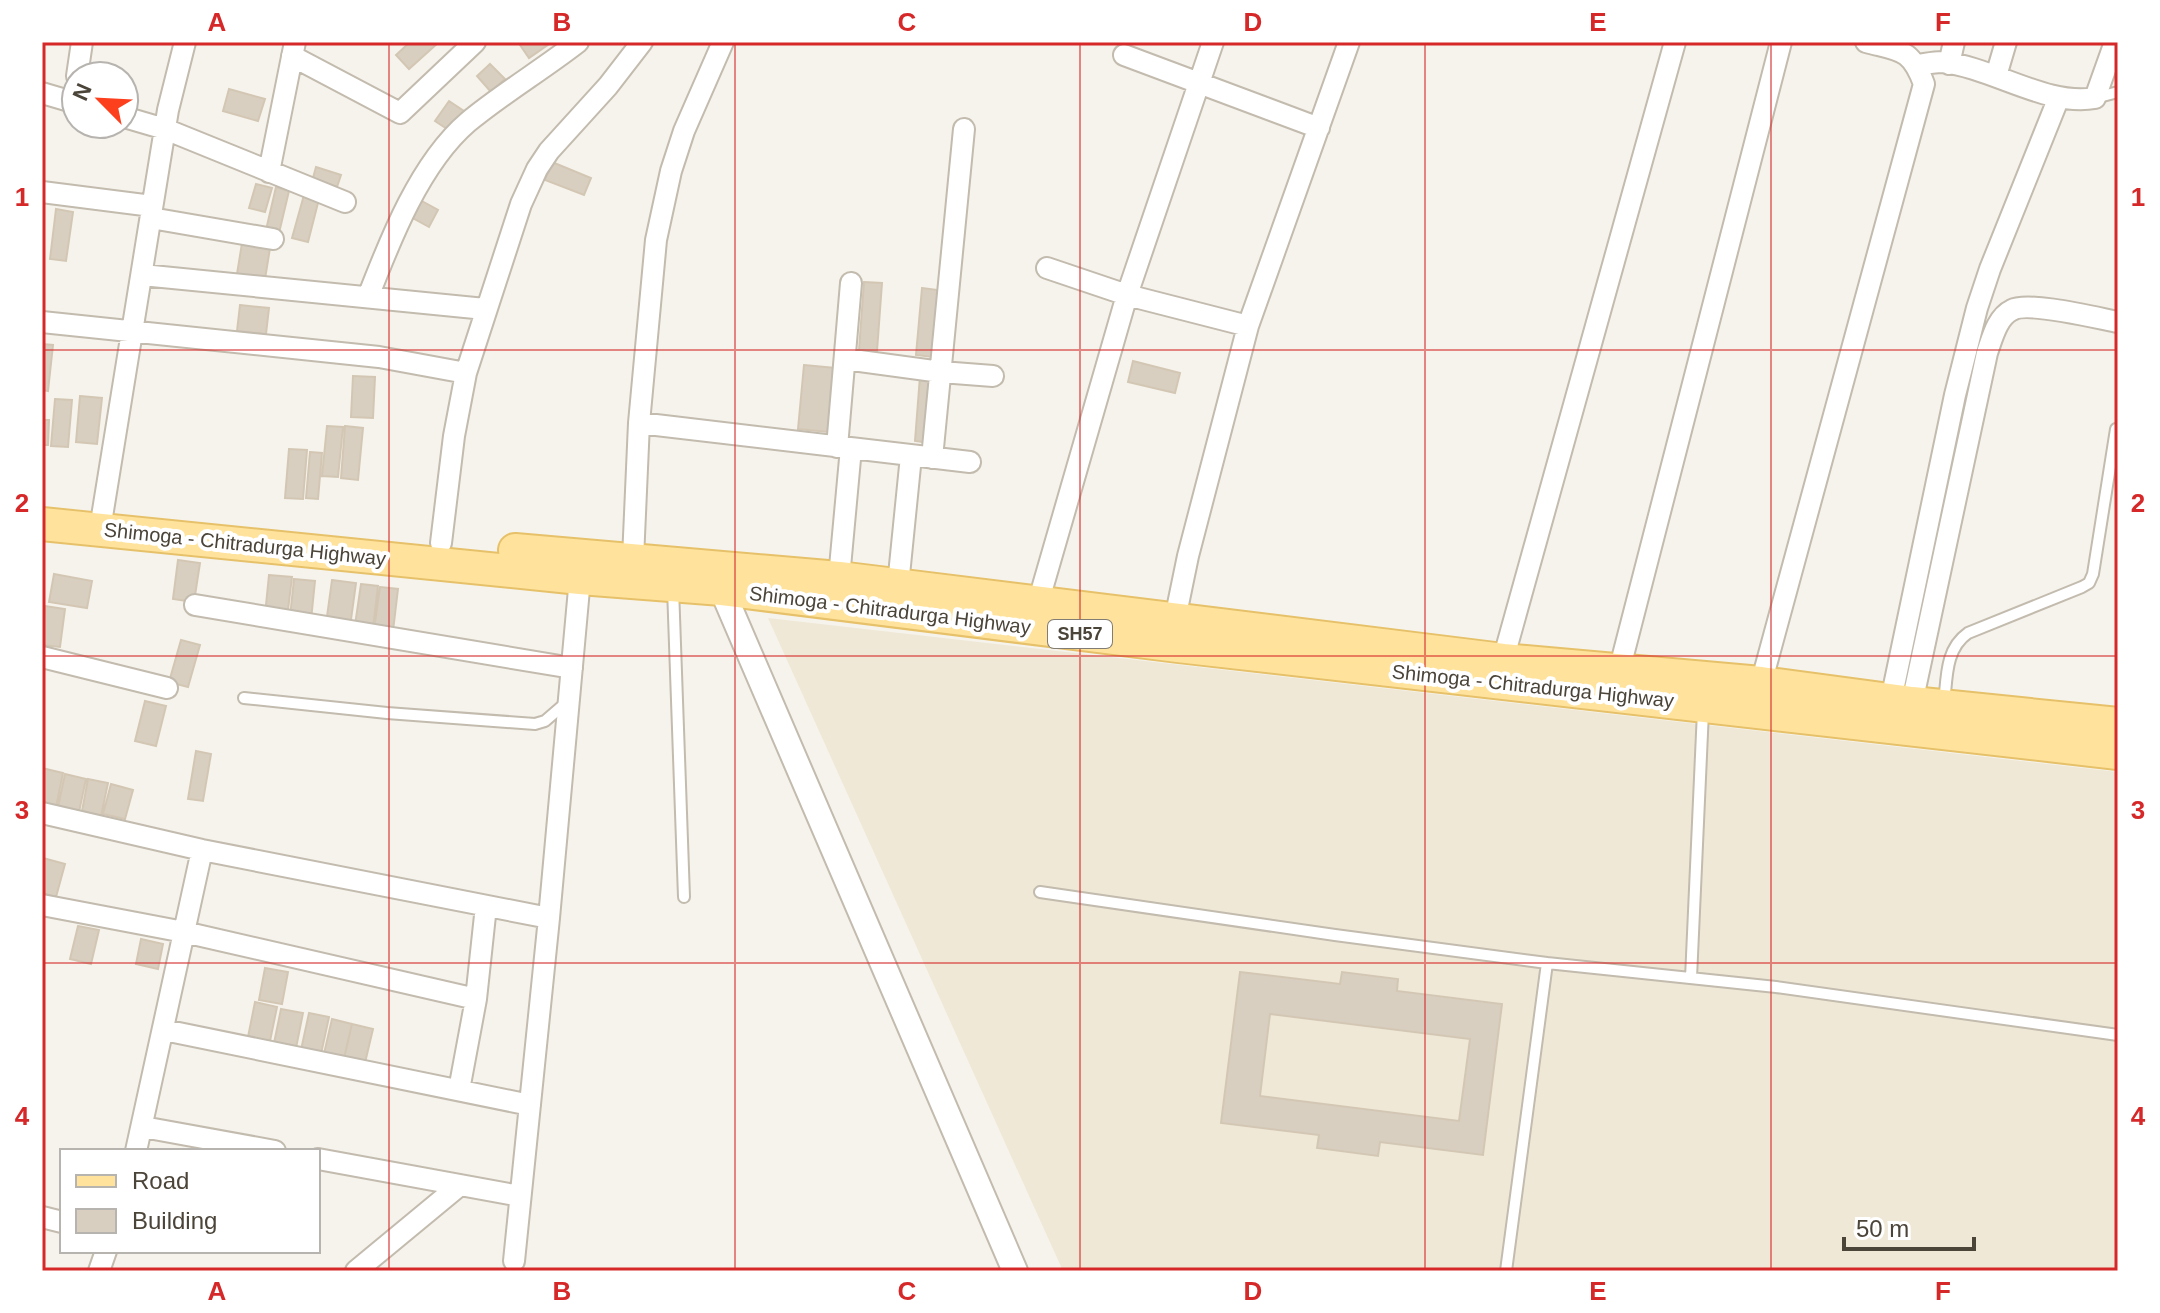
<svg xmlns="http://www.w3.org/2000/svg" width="2160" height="1313" font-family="Arial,sans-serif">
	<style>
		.education { fill: #efe8d6 }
		.building { fill: #d8cfc1; stroke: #d3c7b4; stroke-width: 2; fill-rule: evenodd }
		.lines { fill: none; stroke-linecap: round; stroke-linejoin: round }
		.service-casing { stroke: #c2bbae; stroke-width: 14 }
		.minor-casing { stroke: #c2bbae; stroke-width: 24 }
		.tertiary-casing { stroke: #c2bbae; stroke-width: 28 }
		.primary-casing { stroke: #e6c16a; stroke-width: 36 }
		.service { stroke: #fff; stroke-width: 10 }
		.minor { stroke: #fff; stroke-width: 20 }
		.tertiary { stroke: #fff; stroke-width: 24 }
		.primary { stroke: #ffe39c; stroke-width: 32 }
		.grid { fill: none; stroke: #d62828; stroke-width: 2; stroke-opacity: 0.55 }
		.labels { text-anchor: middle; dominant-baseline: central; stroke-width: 8; stroke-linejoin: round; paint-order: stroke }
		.shield { fill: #fff; stroke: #817c74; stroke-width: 2 }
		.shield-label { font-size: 18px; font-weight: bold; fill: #4b4439 }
		.street-label { font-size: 20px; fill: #4b4439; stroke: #fff }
		.neatline { fill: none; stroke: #d62828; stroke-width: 3 }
		.grid-label { font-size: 26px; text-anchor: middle; font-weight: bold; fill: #d62828 }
	</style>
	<rect width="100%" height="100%" fill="#f6f3ec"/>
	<path class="education" d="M768,618L2118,772V1271H1063Z"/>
	<path class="building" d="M410,42H439L409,69L396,55Z
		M518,42H547L549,44L529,58Z
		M490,64L505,79L491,92L477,76Z
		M229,89L265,99L258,121L223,111Z
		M449,101L467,113L453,133L435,121Z
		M552,162L591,178L584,195L545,180Z
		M316,167L341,175L337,187L313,178Z
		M256,184L272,188L265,212L249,208Z
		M276,187L289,191L279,233L266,230Z
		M304,195L319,199L308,242L292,238Z
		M420,200L438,210L429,227L411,217Z
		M56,209L73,212L66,261L50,259Z
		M243,237L271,242L265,279L237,274Z
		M864,282L882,283L877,351L859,350Z
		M922,288L938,290L932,357L916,355Z
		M240,305L269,308L266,334L237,331Z
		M42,344L53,345L48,391L42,390Z
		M1133,361L1180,373L1175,393L1128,382Z
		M804,365L835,368L828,432L798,429Z
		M353,376L375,377L373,418L351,417Z
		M920,376L936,378L930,443L915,441Z
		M80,396L102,398L97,444L76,442Z
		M55,399L72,400L68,447L51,446Z
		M42,420H49L48,445H42Z
		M327,426L343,427L338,477L322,476Z
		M345,426L363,428L358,480L341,478Z
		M289,449L307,450L303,499L285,498Z
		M310,452L322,453L318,499L306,498Z
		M178,560L200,563L194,602L173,599Z
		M54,574L92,581L87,608L49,602Z
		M269,575L292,577L287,618L265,615Z
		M294,579L315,581L311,620L290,617Z
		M332,580L356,583L350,627L326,624Z
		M361,584L378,586L373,628L355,625Z
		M380,587L398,589L393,631L374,629Z
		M45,606L65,609L60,647L42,645Z
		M181,640L200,645L188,687L169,682Z
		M145,701L166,706L156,746L135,741Z
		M196,751L211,754L203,801L188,799Z
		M42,768L63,773L56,807L42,804Z
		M65,774L86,779L79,812L58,807Z
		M88,779L108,783L101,816L82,811Z
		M111,784L133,790L125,819L103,814Z
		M43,858L65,864L56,897L42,893Z
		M78,926L99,930L91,964L70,959Z
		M141,939L163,944L158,969L136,964Z
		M265,968L288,972L282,1004L259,1000Z
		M1240,972L1340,984L1342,972L1398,979L1397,991L1502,1004L1483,1155L1380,1142L1378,1156L1317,1148L1319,1135L1221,1123ZM1270,1014L1470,1039L1459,1121L1260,1096Z
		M255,1002L277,1007L269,1046L247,1042Z
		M281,1009L303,1013L295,1053L273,1048Z
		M309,1013L329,1017L321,1054L301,1050Z
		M332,1019L352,1024L343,1063L323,1058Z
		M352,1024L373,1029L364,1067L343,1062Z"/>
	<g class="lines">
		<g class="service-casing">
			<path id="service" d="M2095,98L2118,92
				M673,588L684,897
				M244,698L387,713L535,724L545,721L567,702
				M1944,704C1947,678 1945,649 1968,633L2082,587L2089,583L2093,574L2116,429
				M1040,892L1335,935L1547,963L1776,987L2118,1035
				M1691,978L1703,711
				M1506,1271L1547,963"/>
		</g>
		<g class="minor-casing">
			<path id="minor" d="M1124,55L1319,128
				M292,56L400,113L475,42
				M1949,64L1954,42
				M1917,65C1925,64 1934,62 1942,62C1992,67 2047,107 2095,98L2115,42
				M77,76L82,42
				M1996,76L2006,42
				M42,93L76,103
				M124,117L165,129L345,202
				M269,172L295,42
				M42,192L152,206
				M151,218L273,239
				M1047,268L1127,295L1248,326
				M142,275L485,309
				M368,297C390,240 420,163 468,122C503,93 542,70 578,42
				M42,322L379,357L466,373
				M845,359L941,372L993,376
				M639,423L970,462
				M837,447L851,283
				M932,458L964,129
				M100,529L168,110L185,42
				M441,543L454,436L466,373L521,204L537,169L549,151L608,86L642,42
				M633,559L639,423L656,240L671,171L684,131L723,42
				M839,578L851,448
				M898,585L911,456
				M1038,603L1127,295L1213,42
				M195,605L572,668
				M1175,619L1188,556L1248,326L1349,42
				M42,657L167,688
				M1503,660L1675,42
				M1619,671L1781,42
				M1759,691L1924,84C1911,48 1900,51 1866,42
				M1891,700L1955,395L1977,308L1990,269L2059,97
				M1912,703L1987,353C1992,339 1997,317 2012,310C2028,301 2097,318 2118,322
				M42,813L202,850L549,918
				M42,905L184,932L476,999
				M164,1030L530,1105
				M459,1090L476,999L486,906
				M143,1127L275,1151
				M136,1151L202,850
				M318,1159L520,1196
				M42,1217L62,1222
				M514,1261L549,918L580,578
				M99,1271L106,1251
				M356,1271L460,1185"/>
		</g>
		<g class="tertiary-casing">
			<path id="tertiary" d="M716,576L1015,1271"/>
		</g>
		<g class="primary-casing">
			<path id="primary" d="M42,524L580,578L722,589L1178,646L2118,753
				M515,550L839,578L1503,660L1761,683L1912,703L2118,724"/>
		</g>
		<use href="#service" class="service"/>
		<use href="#minor" class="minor"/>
		<use href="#tertiary" class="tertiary"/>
		<use href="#primary" class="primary"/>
	</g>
	<path class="grid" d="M389,42V1271M735,42V1271M1080,42V1271M1425,42V1271M1771,42V1271M42,350H2118M42,656H2118M42,963H2118"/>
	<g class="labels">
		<rect class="shield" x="1048" y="620" width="64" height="28" rx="6"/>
		<g class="shield-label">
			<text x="1080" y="634">SH57</text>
		</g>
		<g class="street-label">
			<text transform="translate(245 544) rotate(6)">Shimoga - Chitradurga Highway</text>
			<text transform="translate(890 610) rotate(7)">Shimoga - Chitradurga Highway</text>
			<text transform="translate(1533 686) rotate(6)">Shimoga - Chitradurga Highway</text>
		</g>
	</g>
	<rect width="2160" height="1313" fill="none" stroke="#ffffff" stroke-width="88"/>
	<rect x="60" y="1149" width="260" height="104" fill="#ffffff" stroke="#b7b4b0" stroke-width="2"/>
	<rect x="76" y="1175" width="40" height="12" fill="#ffe39c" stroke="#b7b4b0" stroke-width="2"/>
	<text x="132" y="1189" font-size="24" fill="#4b4439">Road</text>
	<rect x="76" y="1209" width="40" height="24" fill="#d8cfc1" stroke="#b7b4b0" stroke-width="2"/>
	<text x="132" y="1229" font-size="24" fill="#4b4439">Building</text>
	<g transform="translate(100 100) rotate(294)"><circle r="38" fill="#ffffff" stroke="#b7b4b0" stroke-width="2"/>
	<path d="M0-6L14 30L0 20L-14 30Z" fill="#fc3f1d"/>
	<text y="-12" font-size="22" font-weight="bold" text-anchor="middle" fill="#4b4439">N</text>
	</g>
	<path d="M1844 1237v12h130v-12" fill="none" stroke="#4b4439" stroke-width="4"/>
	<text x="1856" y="1237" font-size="24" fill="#4b4439" stroke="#ffffff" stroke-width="6" paint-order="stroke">50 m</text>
	<rect x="44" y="44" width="2072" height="1225" class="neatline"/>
	<g class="grid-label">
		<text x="217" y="31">A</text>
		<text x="562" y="31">B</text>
		<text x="907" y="31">C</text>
		<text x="1253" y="31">D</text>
		<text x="1598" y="31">E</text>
		<text x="1943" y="31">F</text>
		<text x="22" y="206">1</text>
		<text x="2138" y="206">1</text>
		<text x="22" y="512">2</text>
		<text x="2138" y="512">2</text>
		<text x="22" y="819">3</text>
		<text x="2138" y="819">3</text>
		<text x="22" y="1125">4</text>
		<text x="2138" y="1125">4</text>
		<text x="217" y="1300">A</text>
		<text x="562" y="1300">B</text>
		<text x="907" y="1300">C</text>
		<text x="1253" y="1300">D</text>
		<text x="1598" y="1300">E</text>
		<text x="1943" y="1300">F</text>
	</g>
</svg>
